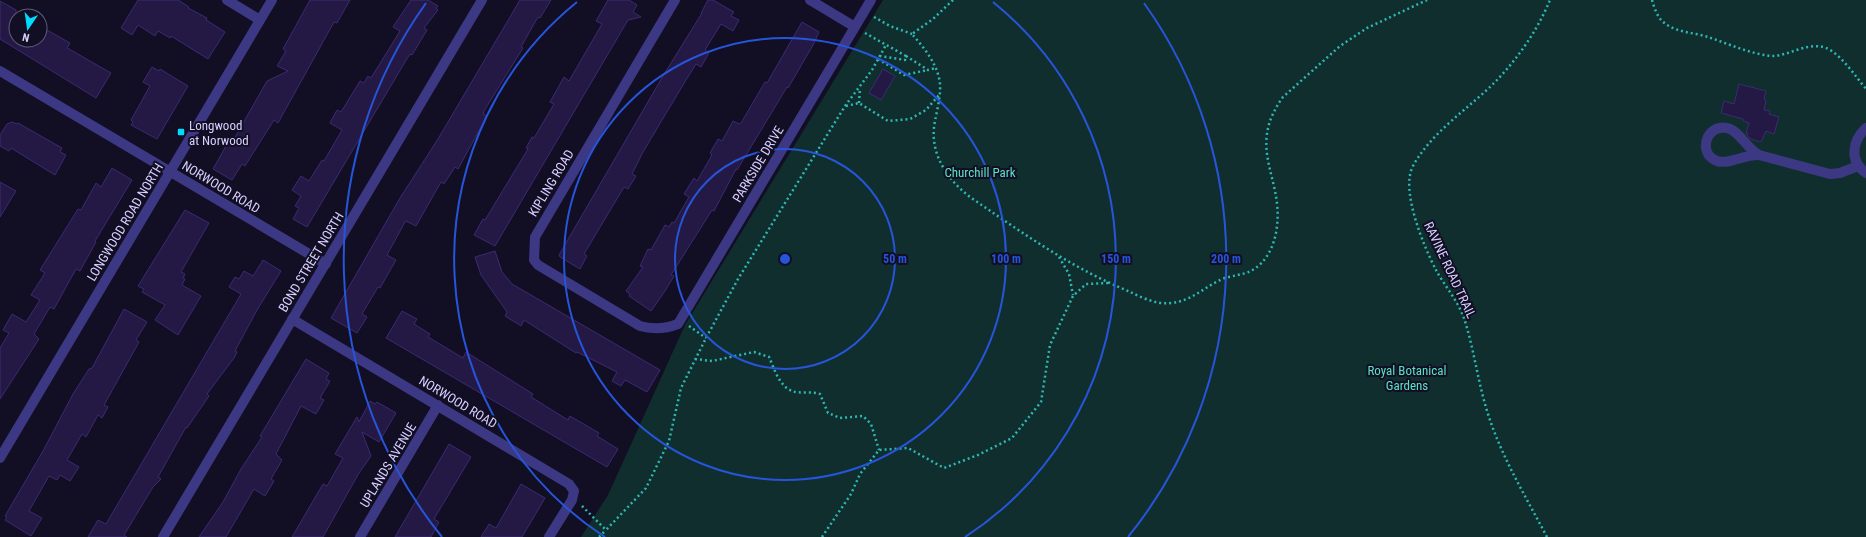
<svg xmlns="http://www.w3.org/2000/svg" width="1866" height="537" font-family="'Roboto Condensed',sans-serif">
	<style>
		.green { fill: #112e2e }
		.building { fill: #241945; stroke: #3b2b72 }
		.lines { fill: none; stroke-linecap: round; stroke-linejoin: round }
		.path { stroke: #2cb8b5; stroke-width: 2.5; stroke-dasharray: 2 3; stroke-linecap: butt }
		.minor { stroke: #3d3884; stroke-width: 10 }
		.ring { fill: none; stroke: #2655da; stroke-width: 2 }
		.poi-dot { fill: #00dafc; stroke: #120e24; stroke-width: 1.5 }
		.labels { text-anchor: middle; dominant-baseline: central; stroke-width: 4; stroke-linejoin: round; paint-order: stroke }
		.poi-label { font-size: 13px; fill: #d8d1ff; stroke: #120e24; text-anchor: start }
		.street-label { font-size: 13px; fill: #d8d1ff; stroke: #120e24 }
		.park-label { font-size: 13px; fill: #5ae2c5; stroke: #120e24 }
		.centre { fill: #2655da; stroke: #120e24; stroke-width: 2 }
		.ring-label { font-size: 12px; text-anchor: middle; font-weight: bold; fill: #2655da; stroke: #120e24; stroke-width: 4; stroke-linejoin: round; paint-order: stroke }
	</style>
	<rect width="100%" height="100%" fill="#120e24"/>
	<path class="green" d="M883,0H1866V537H581L608,495L685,325Z"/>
	<path class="building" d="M138,0H178L189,7L188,8L207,18L206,20L225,32L208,59L171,36L170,38L158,31L155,36L138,25L132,35L121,28Z
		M310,0H350L337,23L334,22L278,123L274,120L245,166L242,164L232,180L213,169L231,137L234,139L267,81L288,71L277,66L286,51L283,49Z
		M411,0H428L438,6L436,8L438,10L424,28L427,30L412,55L410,54L405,62L307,227L293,219L299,208L295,206L301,196L292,190L301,176L309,181L322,160L324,161L342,130L330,123L337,110L341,112L360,81L364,83L368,76L371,78L400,31L393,27Z
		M520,0H551L540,18L538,17L521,47L523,48L484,111L483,114L487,116L458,169L455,167L444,184L441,182L416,226L406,221L405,222L387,255L396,260L380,288L378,287L362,314L367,317L357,333L331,318L400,198L438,139Z
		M608,0H629L637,5L633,12L641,17L628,20L495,246L474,235L483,219L485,220L528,149L526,148L532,137L534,138L554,104L550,102L564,77L569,81L584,55L602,24L596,21Z
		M708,0H713L734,12L731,16L739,20L733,31L721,24L705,50L709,53L701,67L696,64L683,85L643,152L632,174L636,176L628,189L624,187L584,254L587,256L580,269L560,257L559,255L663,76L702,13H701Z
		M0,1L16,10V40H40V26L70,43L67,48L69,49L111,73L96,98L0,39Z
		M802,22L819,32L813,45L788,88L787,87L737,170L736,169L714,211L712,210L671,275L674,276L665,291L651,311L629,296L630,294L626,291L643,267L640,266L648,249L651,250L665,225L669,227L672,222L674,223L689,197L684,194L694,178L697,181L712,155L710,153L718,139L722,141L733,121L739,124L741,123L765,82L767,83Z
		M152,67L159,71L160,69L188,86L157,139L131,125L133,122L131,120L150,86L143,82Z
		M883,69L895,76L881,100L869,93Z
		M1739,84L1766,91L1764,99L1766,100L1764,110L1770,111L1769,114L1779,117L1774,134L1766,131L1761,142L1751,139L1747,135L1748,133H1746L1749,123L1743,121V119L1721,113L1724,101L1734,104Z
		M12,122L17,124L18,123L62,148L60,152L66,155L55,175L11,148L9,151L0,146V135L7,124Z
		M112,168L132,180L95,241L96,242L80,271L76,269L54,309L50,307L34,334L39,339L0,399V348L9,333L3,330L12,314L26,322L40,300L31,295L45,273L40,270L78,209L81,210L96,183L101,187Z
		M0,182L16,191L0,217Z
		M185,210L209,223L181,272L185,274L183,278L185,279L182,285L201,296L178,335L155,320L165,305L142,292L144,289L138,286Z
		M495,251L502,272L512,284L660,370L647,392L625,380L621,386L612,381L617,372L577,352L576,353L524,320L521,326L505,316L507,312L481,275L475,257Z
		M263,260L281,271L257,310L235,351L237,352L234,358L207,394L209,396L187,428L186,427L158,477L161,479L153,487L124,535L127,537H88L98,520L106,524L241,294L229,287L235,277L239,279L244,271L253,276Z
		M124,309L147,322L136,340L139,342L104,405L108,407L102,418L98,415L86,437L82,434L67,460L79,467L70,481L60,475L57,480L49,476L29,511L42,518L31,536L5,520L7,517L5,516L43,451L73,394L89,369L92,368Z
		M402,311L417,319L414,324L430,334L428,337L463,358L466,352L533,394L531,397L568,420L570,416L599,433L597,436L618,449L607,467L386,338Z
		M306,359L329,373L326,379L330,381L320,398L324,400L316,414L301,406L276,454L282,460L271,479L274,481L265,496L254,489L226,537H199L223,502L241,469L262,437L260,436Z
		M370,401L375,404L377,402L396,413L379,442L362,432L371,456L359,473L323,537H292L323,484L327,486L343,458L335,454L357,417L359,422Z
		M449,444L471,457L434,519L439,522L431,537H395Z
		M521,484L545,498L522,537H481L489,524L496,528Z"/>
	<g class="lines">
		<path class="path" d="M953,0L933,19L912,34C924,48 938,64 940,84C941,98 936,113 934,127C931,156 948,180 970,197C1021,232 1070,267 1128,291C1141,297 1156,305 1171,303C1193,301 1206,285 1225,278C1232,276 1239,275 1246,273C1266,266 1275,245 1277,226C1283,177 1246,148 1283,97L1340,46L1367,28L1427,0
			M1652,0C1654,7 1657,16 1662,21C1675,33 1693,32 1708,37C1729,44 1750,54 1772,56C1789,56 1808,41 1826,48C1840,53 1856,77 1866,89
			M874,17L890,26L912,34
			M865,33L906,56L905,60L880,56
			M906,56L928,70L936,68
			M878,59L904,75L928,70
			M859,103L860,88
			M846,106L859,103L888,121L910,119L926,110L939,95
			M1059,257L1069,274L1073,295
			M689,326L706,338
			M695,359L712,361L754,352L769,357C774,368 779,386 792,391C799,394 811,391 820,394L828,413L840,418L863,416L871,424L879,450
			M582,506L606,530L646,488L669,441L681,388L706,338L738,279L845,106L872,70L886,45
			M599,537L606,530
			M822,537L851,494L860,474L879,450L908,448L944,468L978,455L1012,438L1041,402L1050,345L1073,296L1086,284L1109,283
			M1547,537C1526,497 1502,458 1488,414C1478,383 1474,349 1464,318C1458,301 1444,285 1436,270C1424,247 1400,190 1413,166C1432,131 1470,108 1497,80C1519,57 1538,29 1550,0"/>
		<path class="minor" d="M227,0L260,20
			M675,0L535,237L534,260L538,265L640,326C654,330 665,329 678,324L871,0
			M810,0L855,27
			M0,71L326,264
			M1866,128C1852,141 1849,161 1866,173
			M1759,155C1746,154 1728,165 1717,161C1697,154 1706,124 1727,128C1739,130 1746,148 1759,155L1830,174L1840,173L1858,166
			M292,319L569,484L574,491L572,500L549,537
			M0,458L272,0
			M163,537L482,0
			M360,537L438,405"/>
	</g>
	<g class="ring">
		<circle cx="785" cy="259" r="110"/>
		<circle cx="785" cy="259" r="221"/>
		<path d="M605 537A331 331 0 0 1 577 2M993 2A331 331 0 0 1 965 537"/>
		<path d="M442 537A441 441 0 0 1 426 3M1144 3A441 441 0 0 1 1128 537"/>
	</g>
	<rect class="poi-dot" x="177" y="128" width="8" height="8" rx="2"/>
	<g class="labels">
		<g class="poi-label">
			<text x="189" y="125">Longwood<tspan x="189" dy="15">at Norwood</tspan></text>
		</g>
		<g class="street-label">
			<text transform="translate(758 164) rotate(-59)">PARKSIDE DRIVE</text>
			<text transform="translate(551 183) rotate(-59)">KIPLING ROAD</text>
			<text transform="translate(221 187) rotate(31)">NORWOOD ROAD</text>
			<text transform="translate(125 222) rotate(-59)">LONGWOOD ROAD NORTH</text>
			<text transform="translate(311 262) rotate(-59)">BOND STREET NORTH</text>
			<text transform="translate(1450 270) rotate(65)">RAVINE ROAD TRAIL</text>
			<text transform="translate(458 402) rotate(31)">NORWOOD ROAD</text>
			<text transform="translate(388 465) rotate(-59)">UPLANDS AVENUE</text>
		</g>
		<g class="park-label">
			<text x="980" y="172">Churchill Park</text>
			<text x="1407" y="370">Royal Botanical<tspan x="1407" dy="15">Gardens</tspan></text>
		</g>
	</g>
	<circle cx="785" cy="259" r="6" class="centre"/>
	<g class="ring-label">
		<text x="895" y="263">50 m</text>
		<text x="1006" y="263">100 m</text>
		<text x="1116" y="263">150 m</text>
		<text x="1226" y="263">200 m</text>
	</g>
	<g transform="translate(28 28) rotate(193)"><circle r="19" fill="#120e24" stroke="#615c7c"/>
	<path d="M0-3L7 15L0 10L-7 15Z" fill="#00dafc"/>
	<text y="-6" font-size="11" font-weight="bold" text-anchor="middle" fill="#d8d1ff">N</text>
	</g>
</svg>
